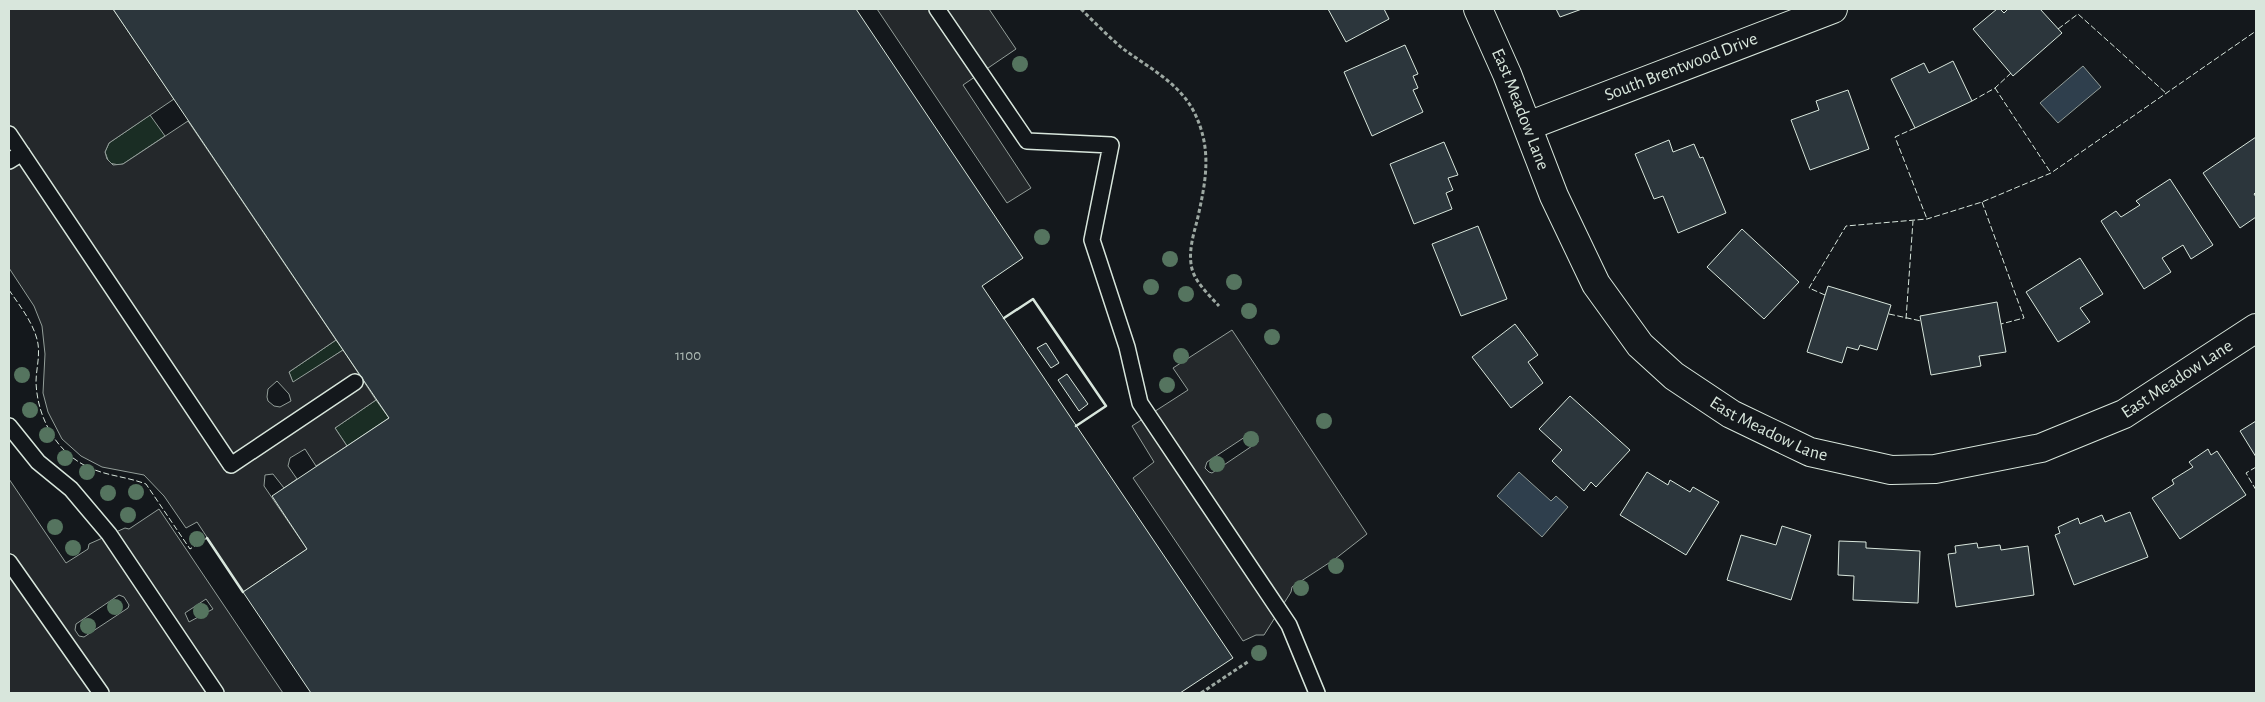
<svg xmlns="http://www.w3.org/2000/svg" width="2265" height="702" font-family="'Alegreya Sans',sans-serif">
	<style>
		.green { fill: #1a2d24; stroke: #939e99 }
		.parking { fill: #24282b; stroke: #939e99; fill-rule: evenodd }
		.water { fill: #2f3f4d; stroke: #939e99 }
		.building { fill: #2c363c; stroke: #d8e6dc }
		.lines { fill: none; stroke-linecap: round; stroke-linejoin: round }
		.lane-casing { stroke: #d8e6dc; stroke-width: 18 }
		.street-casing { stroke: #d8e6dc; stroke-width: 30 }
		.path { stroke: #9da8a2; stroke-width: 3; stroke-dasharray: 4 2.5; stroke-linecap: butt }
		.lane { stroke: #14181c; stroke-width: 15 }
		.street { stroke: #14181c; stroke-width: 28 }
		.fence { stroke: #d8e6dc; stroke-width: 1; stroke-dasharray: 6 2.5; stroke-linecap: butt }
		.wall { stroke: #d8e6dc; stroke-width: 2.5 }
		.tree { fill: #55745f }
		.labels { text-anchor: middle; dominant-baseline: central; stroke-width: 4; stroke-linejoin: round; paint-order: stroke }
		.number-label { font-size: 15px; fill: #adbab4 }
		.street-label { font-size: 18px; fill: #d8e6dc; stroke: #14181c }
	</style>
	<rect width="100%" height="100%" fill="#14181c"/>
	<path class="green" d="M150,115L165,136L123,164L119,165L109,163L105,152L109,143Z
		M336,340L343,350L293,383L289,372Z
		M376,400L389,418L347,446L335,428Z"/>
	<path class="parking" d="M9,9H113L174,99L109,143L105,152L107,159L113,165L123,164L188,121L336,340L289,372L293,382L343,350L376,400L335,428L347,446L316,466L305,449L290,458L288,466L297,479L284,488L273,474L265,475L264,486L307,549L243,592L197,522L186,528L164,496L144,475L102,467L81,456L62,439L48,412L43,393L45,354L42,326L34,306L9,268ZM277,381L289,394L291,401L280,407L274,406L268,401L267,397L268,389Z
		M877,9H989L1016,49L963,85L1031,188L1007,203Z
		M1232,330L1367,534L1335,559L1292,587L1291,592L1264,635H1256L1243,641L1133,478L1154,462L1132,426L1188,390L1173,368ZM1251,433L1257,436L1258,442L1212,473L1209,472L1205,468L1207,462Z
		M9,479L66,563L88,549L89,544L125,528L129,529L159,509L283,693H9ZM119,595L124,597L129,605L128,608L84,637L79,636L75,630L76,624ZM206,599L213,609L189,622L185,613Z"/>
	<path class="water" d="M2083,66L2101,87L2058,123L2040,103Z
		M1519,472L1551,501L1556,496L1568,507L1542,537L1497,496Z"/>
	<path class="building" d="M113,9H856L1023,258L982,286L1233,658L1180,693H311L243,592L307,549L272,496L389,418Z
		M1328,9H1384L1389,19L1346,42Z
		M1556,9H1582L1560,17Z
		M1997,9H2000L2004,13L2008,9H2040L2062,33L2013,76L1973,29Z
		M1405,45L1418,74L1413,76L1418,88L1413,90L1423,112L1372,136L1344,72Z
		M1953,61L1972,101L1915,128L1891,79L1924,63L1929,73Z
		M1848,90L1869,149L1810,170L1791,120L1819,110L1816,101Z
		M2256,137V192L2254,194L2256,197V217L2240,228L2203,173Z
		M1669,140L1673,152L1694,144L1700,158L1703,157L1726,213L1678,233L1663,196L1654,199L1635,154Z
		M1444,142L1458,175L1448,178L1453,190L1446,193L1452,209L1414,224L1390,164Z
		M2170,179L2213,245L2191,259L2183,245L2162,258L2171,272L2144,289L2101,221L2116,211L2121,217L2140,205L2136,201Z
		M1478,226L1507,299L1461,316L1432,244Z
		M1742,229L1799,282L1764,319L1707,267Z
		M2080,258L2103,294L2080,308L2090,322L2058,342L2026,292Z
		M1828,286L1891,305L1877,350L1860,345L1858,350L1847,347L1842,363L1807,352Z
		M1997,302L2006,352L1979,356L1981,366L1931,375L1920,316Z
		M1515,324L1538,355L1528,362L1543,383L1511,408L1472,357Z
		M1046,343L1059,363L1051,368L1037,348Z
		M1067,374L1088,404L1079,411L1058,380Z
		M1570,396L1630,450L1596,487L1591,482L1584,491L1552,461L1562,450L1539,429Z
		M2256,421V457L2240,431Z
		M2208,449L2211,455L2217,451L2246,495L2180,539L2152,498L2174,484L2172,480L2193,467L2189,462Z
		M1647,472L1668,485L1670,480L1690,492L1693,487L1719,502L1686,555L1620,515Z
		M2130,512L2148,557L2074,585L2055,535L2060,533L2058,527L2078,518L2080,524L2102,515L2105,522Z
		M1782,526L1811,535L1791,600L1727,580L1741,535L1776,545Z
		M1839,541L1866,542V548L1920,551L1918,603L1853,600L1854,576L1838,575Z
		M1977,543L1978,548L2000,545L2001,550L2028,546L2034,595L1956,607L1948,554L1956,553L1955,546Z"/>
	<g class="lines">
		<g class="lane-casing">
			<path id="lane" d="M937,9L1027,141L1111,145L1092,240L1127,347L1140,403L1289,625L1317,693
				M9,134L231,465L355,382
				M9,161L22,153
				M9,426L38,462L71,489L109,534L216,693
				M9,562L101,693"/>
		</g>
		<g class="street-casing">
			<g id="street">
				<path id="s1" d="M1478,9L1507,74L1554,196L1596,284L1640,345L1674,376L1731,414L1810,452L1891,470L1935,469L2041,448L2124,414L2256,328"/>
				<path id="s2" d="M1528,126L1833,9"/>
			</g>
		</g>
		<path class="path" d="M1081,9C1094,22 1108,36 1122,48C1146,66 1178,82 1193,110C1213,148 1206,181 1197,221C1193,236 1188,253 1192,269C1196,283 1209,295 1219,306
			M1201,693L1249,661"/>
		<use href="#lane" class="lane"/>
		<use href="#street" class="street"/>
		<path class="fence" d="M2058,29L2078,14L2167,94
			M1995,88L2051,173
			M1972,101L1995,88L2011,73
			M1915,128L1895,137L1927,219
			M1982,202L2024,318L2001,324
			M9,290C20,306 35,325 38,344C40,357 36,370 36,382C37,415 54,449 84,465C104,476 125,476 146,484L190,549L207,538
			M1825,295L1809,288L1846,226L1927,219L1982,202L2051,173L2256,31
			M1889,314L1921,321
			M1906,319L1913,221
			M2256,467L2246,473L2256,490"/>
		<path class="wall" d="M1004,318L1033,299L1106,406L1076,426
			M207,538L243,592"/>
	</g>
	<g class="tree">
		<circle cx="1020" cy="64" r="8"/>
		<circle cx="1042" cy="237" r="8"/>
		<circle cx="1170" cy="259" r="8"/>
		<circle cx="1234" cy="282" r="8"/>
		<circle cx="1151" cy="287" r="8"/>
		<circle cx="1186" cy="294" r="8"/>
		<circle cx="1249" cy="311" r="8"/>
		<circle cx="1272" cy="337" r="8"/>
		<circle cx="1181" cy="356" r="8"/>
		<circle cx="22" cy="375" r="8"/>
		<circle cx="1167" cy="385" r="8"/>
		<circle cx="30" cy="410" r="8"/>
		<circle cx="1324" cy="421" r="8"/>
		<circle cx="47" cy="435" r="8"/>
		<circle cx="1251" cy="439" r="8"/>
		<circle cx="65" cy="458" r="8"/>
		<circle cx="1217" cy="464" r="8"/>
		<circle cx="87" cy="472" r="8"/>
		<circle cx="136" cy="492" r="8"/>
		<circle cx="108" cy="493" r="8"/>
		<circle cx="128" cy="515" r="8"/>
		<circle cx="55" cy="527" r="8"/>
		<circle cx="197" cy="539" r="8"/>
		<circle cx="73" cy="548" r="8"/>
		<circle cx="1336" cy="566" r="8"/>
		<circle cx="1301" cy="588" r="8"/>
		<circle cx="115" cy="607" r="8"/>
		<circle cx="201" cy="611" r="8"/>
		<circle cx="88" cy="626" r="8"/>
		<circle cx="1259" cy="653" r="8"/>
	</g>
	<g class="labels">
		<g class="number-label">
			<text x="688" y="355">1100</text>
		</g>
		<g class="street-label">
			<text stroke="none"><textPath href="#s2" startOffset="164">South Brentwood Drive</textPath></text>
			<text stroke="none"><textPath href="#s1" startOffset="109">East Meadow Lane</textPath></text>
			<text stroke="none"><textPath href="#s1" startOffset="965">East Meadow Lane</textPath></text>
			<text stroke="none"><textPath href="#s1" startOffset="530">East Meadow Lane</textPath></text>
		</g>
	</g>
	<rect width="2265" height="702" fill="none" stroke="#d8e6dc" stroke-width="20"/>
</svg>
